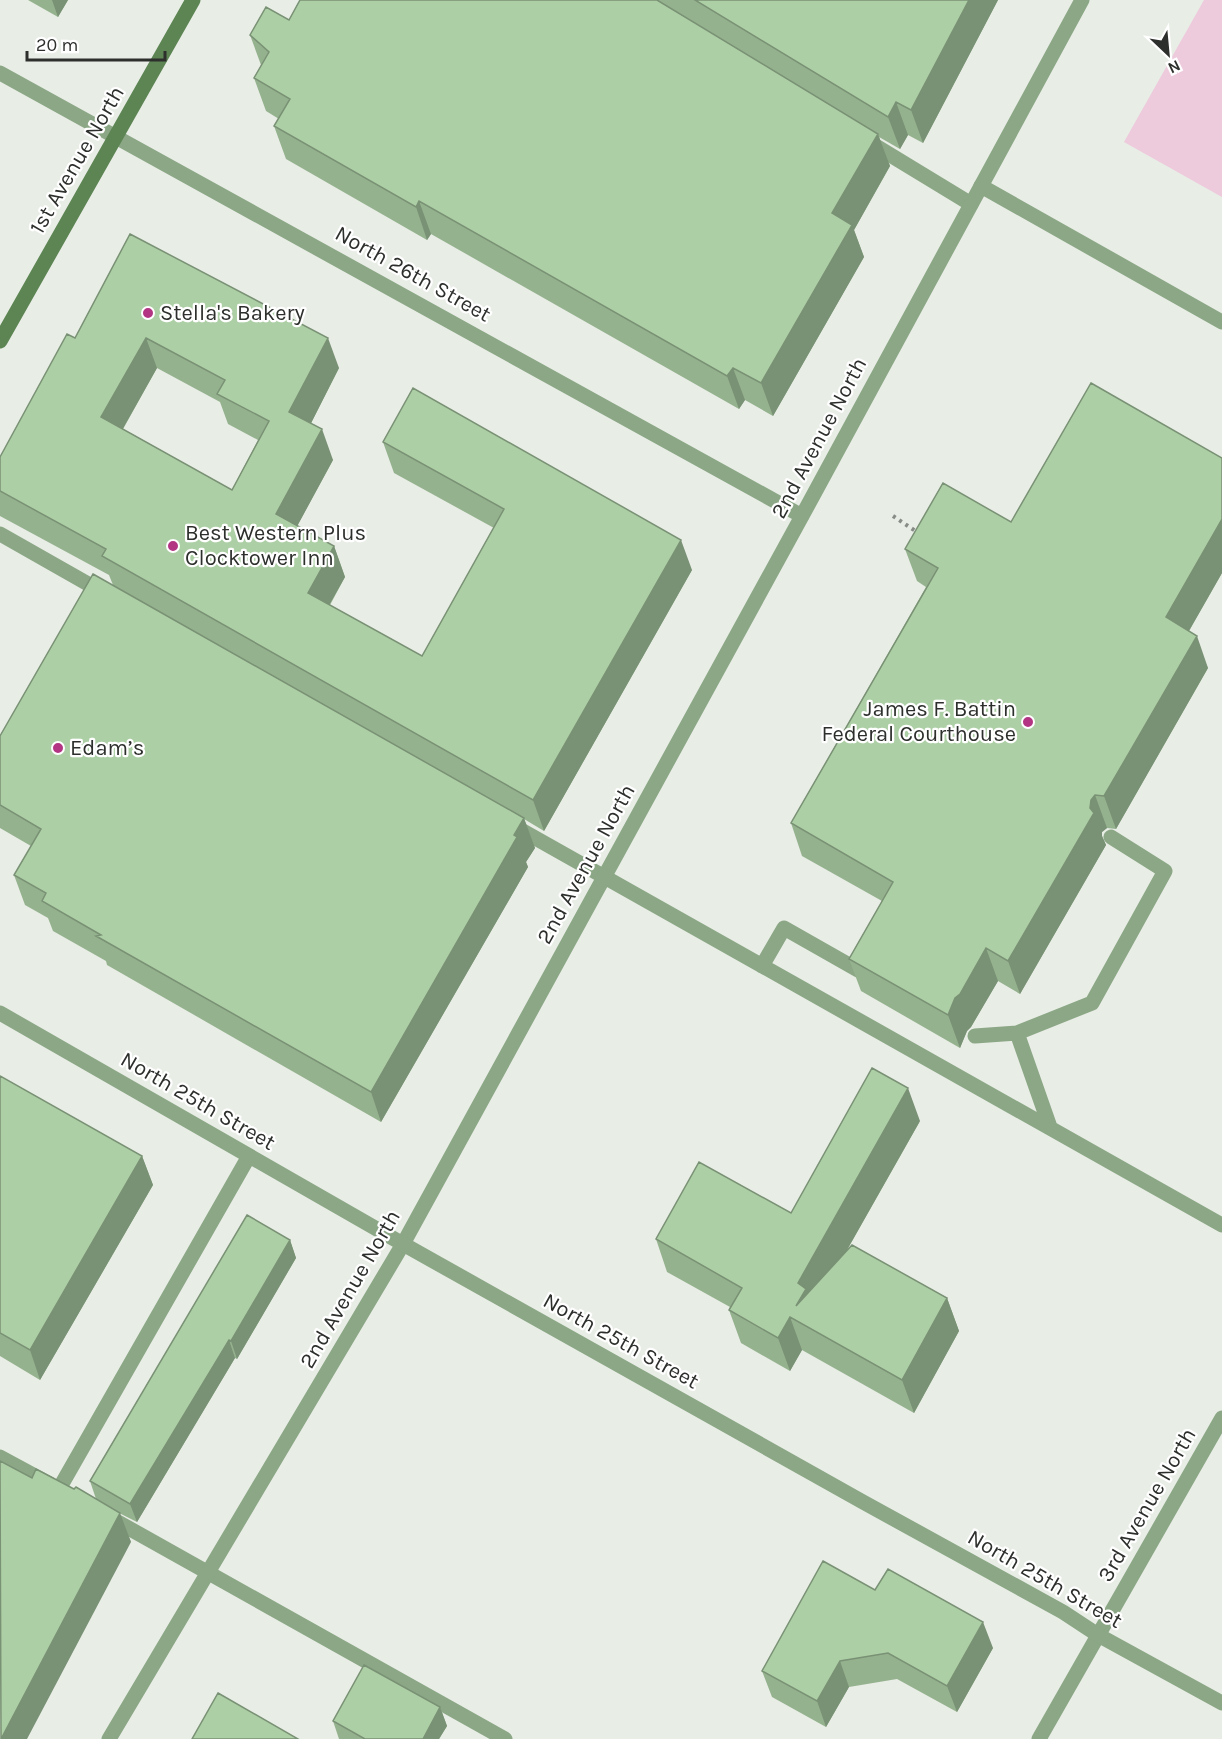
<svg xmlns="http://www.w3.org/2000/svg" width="1222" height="1739" font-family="Karla,sans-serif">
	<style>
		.green { fill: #edcadc }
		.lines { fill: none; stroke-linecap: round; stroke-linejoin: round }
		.path { stroke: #888c87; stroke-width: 4; stroke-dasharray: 3 4.5; stroke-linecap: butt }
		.service { stroke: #8ba785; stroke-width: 15 }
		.minor { stroke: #8ba785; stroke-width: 15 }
		.tertiary { stroke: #8ba785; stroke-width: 15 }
		.secondary { stroke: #5d8553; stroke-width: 15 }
		.wall { fill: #95b28e; fill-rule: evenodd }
		.shaded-wall { fill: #799174 }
		.building { fill: #adcfa5; stroke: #799174; stroke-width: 1.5; fill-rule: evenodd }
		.poi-dot { fill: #b23482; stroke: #fff; stroke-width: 2 }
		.labels { text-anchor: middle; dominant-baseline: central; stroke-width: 4.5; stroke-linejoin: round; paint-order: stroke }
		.street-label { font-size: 22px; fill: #2c2f2c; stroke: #fff }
		.poi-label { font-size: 22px; fill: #2c2f2c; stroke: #fff; text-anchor: start }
	</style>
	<rect width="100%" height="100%" fill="#e8ede6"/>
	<path class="green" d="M1204,0H1222V197L1124,142Z"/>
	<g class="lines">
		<path class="path" d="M893,516L920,534"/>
		<path class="service" d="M869,142L971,204
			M981,186L1222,322
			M0,534L104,593
			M514,826L1222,1225
			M762,966L784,928L858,970
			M1017,1033L1050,1127
			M975,1036L1017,1033L1092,1003L1165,871L1111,837
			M0,1457L50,1484
			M59,1489L249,1156
			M107,1516L505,1739"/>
		<path class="minor" d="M0,73L802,516
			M109,1739L403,1244L802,516L1082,0
			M1039,1739L1222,1418"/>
		<path class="tertiary" d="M0,1013L403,1244L863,1502L1063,1612L1098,1635L1222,1703"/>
		<path class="secondary" d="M0,341L193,0"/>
	</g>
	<path class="wall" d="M28,0H68L58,17Z
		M300,0H998L923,143L908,135L900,149L879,137L890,166L854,230L864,257L773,416L745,400L739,409L431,234L427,240L286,159L274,126L279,119L266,111L254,78L261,65L250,35L289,20Z
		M130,234L339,368L311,423L333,460L297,526L334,546L345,577L330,605L422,656L494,528L394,473L383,442L692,570L544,831L524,819L535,848L526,862L528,867L381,1122L107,965L106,961L53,931L48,918L25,905L14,875L31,846L0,828V736L113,585L109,575L0,516V457L75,338ZM157,368L220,402L228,424L258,440L232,490L123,429Z
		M1222,458V573L1189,631L1208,668L1116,829L1107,828L1102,832V836L1106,845L1020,994L998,981L971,1027L967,1031L960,1048L861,991L849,959L882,901L802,856L791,823L926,587L917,581L905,549L1011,522Z
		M0,1076L142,1156L153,1185L40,1380L0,1356Z
		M920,1121L847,1250L947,1298L959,1331L914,1413L802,1350L790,1371L741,1343L729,1310L730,1307L667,1272L656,1239L791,1213Z
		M290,1240L296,1258L237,1359L235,1358L137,1522L119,1513L131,1542L32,1478L74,1489L96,1499L90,1481Z
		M875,1590L993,1648L957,1712L897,1679L849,1687L826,1727L772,1697L762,1671Z
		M440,1707L447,1726L439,1739H339L333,1721Z"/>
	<path class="shaded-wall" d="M52,0H68L58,17Z
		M969,0H998L923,143L911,110Z
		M896,102L908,135L900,149L888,117Z
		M878,134L890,166L854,230L864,257L773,416L761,383L832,213Z
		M419,201L431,234L427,240L416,207Z
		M146,338L157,368L112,448L101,417Z
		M328,338L339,368L301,443L289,412Z
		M733,368L745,400L739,409L727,376Z
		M322,429L333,460L287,545L276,514Z
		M1222,519V573L1178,650L1166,617Z
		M681,540L692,570L544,831L533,800Z
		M334,546L345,577L319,623L308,593Z
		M1197,636L1208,668L1116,829L1104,796Z
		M1095,795L1107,828L1102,832V836L1106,845L1020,994L1008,961L1091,800Z
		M524,818L535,848L526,862L528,867L381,1122L371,1092Z
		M986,948L998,981L971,1027L967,1031L960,1048L948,1015L955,998Z
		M908,1088L920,1121L813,1310L796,1306L798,1283Z
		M142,1156L153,1185L40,1380L30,1350Z
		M290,1240L296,1258L237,1359L231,1341Z
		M947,1298L959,1331L914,1413L902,1380Z
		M790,1317L802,1350L790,1371L778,1338Z
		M229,1340L235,1358L137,1522L130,1504Z
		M120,1513L131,1542L27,1739H1Z
		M983,1622L993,1648L957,1712L947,1686Z
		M840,1661L849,1687L826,1727L817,1701Z
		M440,1707L447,1726L439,1739H423Z"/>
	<path class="building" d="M300,0H657L878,134L832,213L852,225L761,383L733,368L727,376L419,201L416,207L274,126L290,99L254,78L269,52L250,35L266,7L289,20Z
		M695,0H969L911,110L896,102L888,117Z
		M130,234L328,338L289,412L322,429L276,514L334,546L308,593L422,656L504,509L383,442L413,388L681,540L533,800L102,556L106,549L0,491V457L67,334L75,338ZM146,338L225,380L217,394L269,421L232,490L101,417Z
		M1091,383L1222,458V519L1166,617L1197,636L1104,796L1095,795L1091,800L1090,808L1094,813L1008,961L986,948L960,994L955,998L948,1015L849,959L893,882L791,823L938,568L905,549L943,483L1011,522Z
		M93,574L524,818L514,835L517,837L371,1092L96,936L101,935L42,901L46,893L14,875L41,829L0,805V736Z
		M872,1068L908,1088L798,1283L806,1289L796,1306L852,1245L947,1298L902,1380L790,1317L778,1338L729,1310L742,1288L656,1239L699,1162L791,1213Z
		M0,1076L142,1156L30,1350L0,1333Z
		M247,1215L290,1240L231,1341L229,1340L130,1504L90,1481Z
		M0,1461L32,1478L36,1469L74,1489L76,1487L120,1513L1,1739Z
		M823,1561L875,1590L888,1569L983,1622L947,1686L888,1653L840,1661L817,1701L762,1671Z
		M364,1665L440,1707L423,1739H365L333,1721Z
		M218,1693L298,1739H192Z"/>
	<g class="poi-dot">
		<circle cx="148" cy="313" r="6"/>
		<circle cx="173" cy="546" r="6"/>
		<circle cx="1028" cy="722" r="6"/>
		<circle cx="58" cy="748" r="6"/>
	</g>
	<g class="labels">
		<g class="street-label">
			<text transform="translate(77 160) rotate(-60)">1st Avenue North</text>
			<text transform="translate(413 274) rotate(29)">North 26th Street</text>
			<text transform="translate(819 438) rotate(-62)">2nd Avenue North</text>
			<text transform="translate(586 864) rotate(-61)">2nd Avenue North</text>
			<text transform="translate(198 1101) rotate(30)">North 25th Street</text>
			<text transform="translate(350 1289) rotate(-60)">2nd Avenue North</text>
			<text transform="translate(621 1341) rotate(29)">North 25th Street</text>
			<text transform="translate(1147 1505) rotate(-60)">3rd Avenue North</text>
			<text transform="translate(1045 1579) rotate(30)">North 25th Street</text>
		</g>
		<g class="poi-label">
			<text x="160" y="313">Stella's Bakery</text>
			<text x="185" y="533">Best Western Plus<tspan x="185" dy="25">Clocktower Inn</tspan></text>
			<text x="1016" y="709" text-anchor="end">James F. Battin<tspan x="1016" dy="25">Federal Courthouse</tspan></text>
			<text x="70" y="748">Edam’s</text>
		</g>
	</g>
	<g transform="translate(1168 54) rotate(154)" stroke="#ffffff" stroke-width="4.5" paint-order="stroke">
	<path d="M0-4.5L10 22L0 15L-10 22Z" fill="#2c2f2c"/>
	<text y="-9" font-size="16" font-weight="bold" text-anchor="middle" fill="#2c2f2c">N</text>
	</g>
	<path d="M27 51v9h138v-9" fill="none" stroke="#2c2f2c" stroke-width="3"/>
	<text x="36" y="51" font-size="18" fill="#2c2f2c" stroke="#ffffff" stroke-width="4.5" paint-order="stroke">20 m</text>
</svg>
